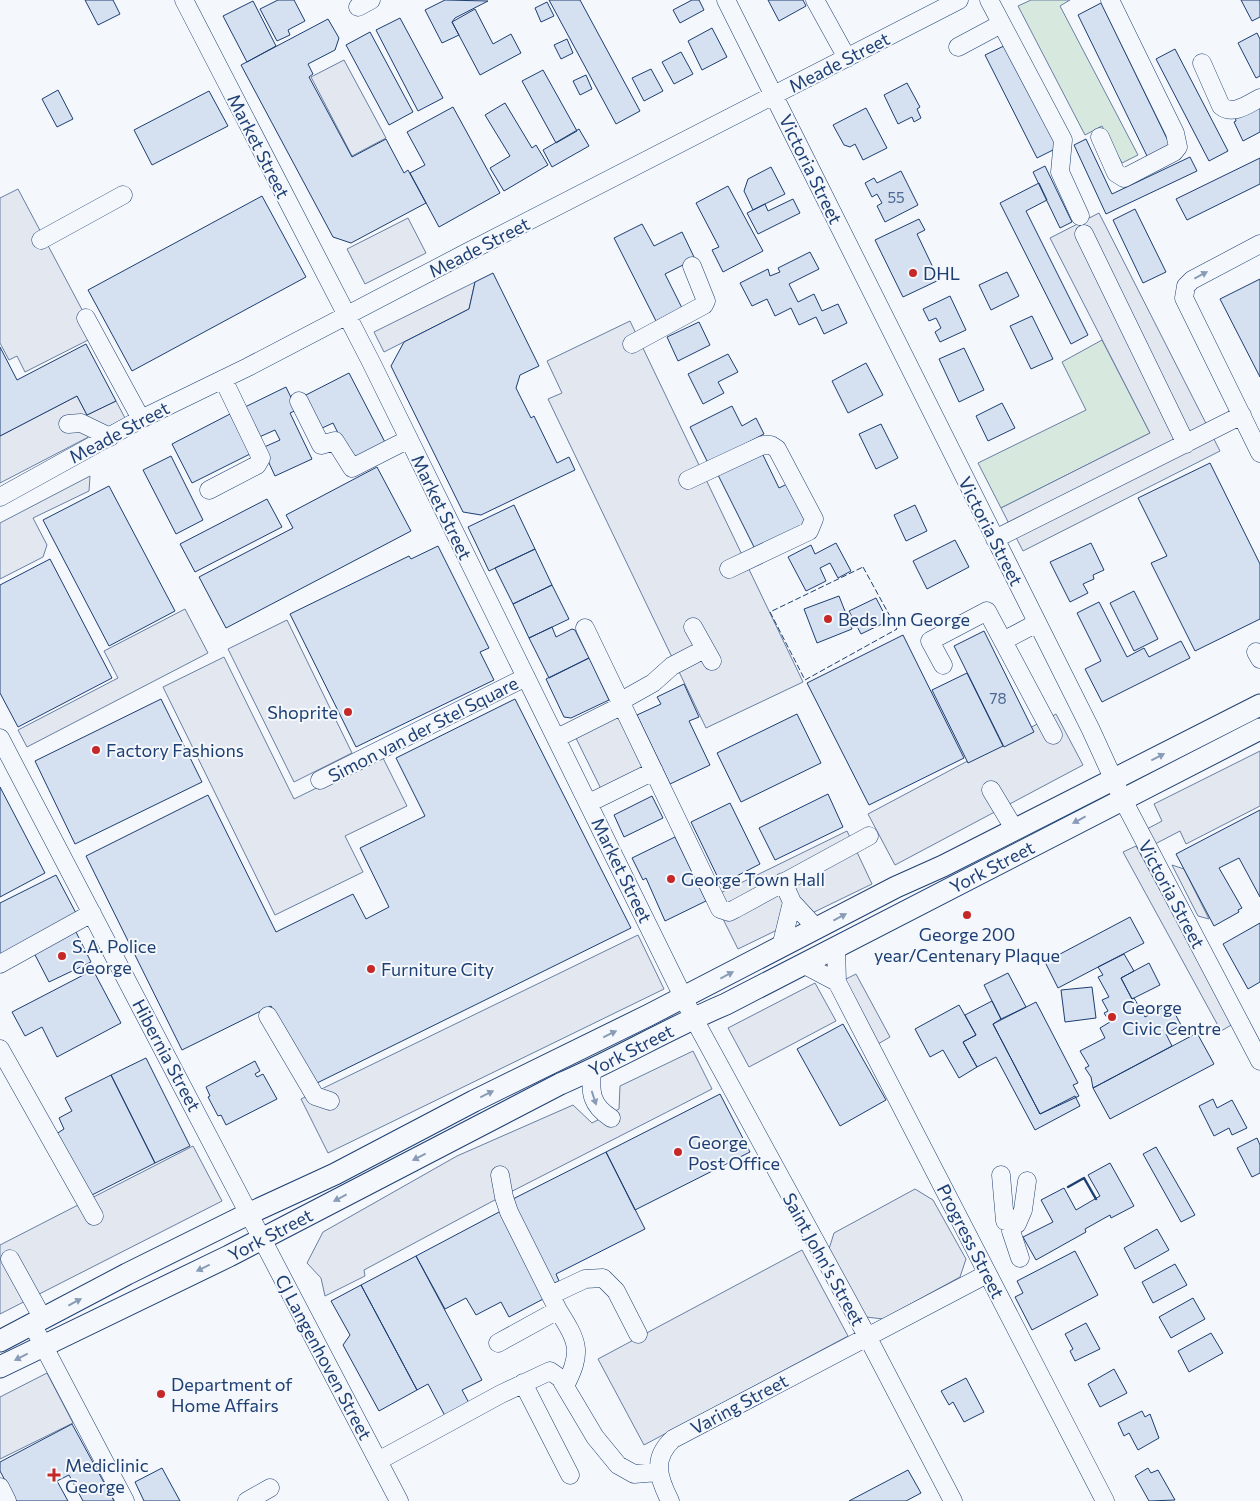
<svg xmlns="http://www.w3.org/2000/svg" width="1260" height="1501" font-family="Commissioner,sans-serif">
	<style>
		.green { fill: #d7e8df; stroke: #687fa3 }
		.parking { fill: #e3e8f0; stroke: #687fa3 }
		.building { fill: #d5e0f0; stroke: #1d3f73 }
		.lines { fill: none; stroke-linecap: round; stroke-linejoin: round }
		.minor-casing { stroke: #1d3f73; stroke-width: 19 }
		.major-casing { stroke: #1d3f73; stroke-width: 23 }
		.minor { stroke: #f4f7fb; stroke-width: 18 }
		.major { stroke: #f4f7fb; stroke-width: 21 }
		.fence { stroke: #1d3f73; stroke-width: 1; stroke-dasharray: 6 2.5; stroke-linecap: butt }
		.wall { stroke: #1d3f73; stroke-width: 2.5 }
		.oneway { fill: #889bb7 }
		.poi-dot { fill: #c62828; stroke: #f4f7fb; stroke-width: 2 }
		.labels { text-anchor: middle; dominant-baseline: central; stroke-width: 4; stroke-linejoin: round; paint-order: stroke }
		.number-label { font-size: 15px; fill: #4b6792 }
		.street-label { font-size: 18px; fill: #1d3f73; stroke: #f4f7fb }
		.poi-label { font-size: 18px; fill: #1d3f73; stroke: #f4f7fb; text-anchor: start }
	</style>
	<rect width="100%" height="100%" fill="#f4f7fb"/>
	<path class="green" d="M1031,0H1070L1060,6L1138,155L1122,163L1102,126L1085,135L1018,6Z
		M1102,340L1150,433L1001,508L978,463L1086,410L1062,362Z"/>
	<path class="parking" d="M344,60L386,138L352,156L311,77Z
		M18,189L96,336L25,372L17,356L9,360L0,343V198Z
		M1099,213L1220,451L1023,551L1001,508L1150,433L1050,238Z
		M408,218L426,253L365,284L347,249Z
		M475,282L469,309L384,352L374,332Z
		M630,321L803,682L706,728L548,399L562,393L547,361Z
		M77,396L87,415L116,401L125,418L0,483V436Z
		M90,476L89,491L33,518L47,545L43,557L0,579V523Z
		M185,609L208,653L27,747L18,730L118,678L104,651Z
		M287,620L352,753L294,782L228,649Z
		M224,657L294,799L382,756L407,806L345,836L363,872L275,915L163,687Z
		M619,700L657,776L607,801L569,724Z
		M1056,714L1083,765L895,865L868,814Z
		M1260,751V806L1186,844L1180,831L1155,844L1147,829L1162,821L1154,804Z
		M847,831L872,884L738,949L712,897Z
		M1136,846L1233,1024L1221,1031L1123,852Z
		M1172,865L1184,869L1209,919L1198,916Z
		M638,935L664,989L328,1153L301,1099Z
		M856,974L890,1037L878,1044L844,980Z
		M815,983L836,1021L749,1067L728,1028Z
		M693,1051L712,1089L491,1202L364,1270L365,1276L325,1296L321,1278L307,1263L323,1232L457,1156L573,1105L592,1123L619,1109L620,1086Z
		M193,1146L222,1201L0,1314V1245Z
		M915,1189L933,1200L966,1259L960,1277L883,1319L866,1317L829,1249L834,1233Z
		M802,1250L848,1336L644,1445L598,1359Z
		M47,1373L73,1423L0,1459V1397Z"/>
	<path class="building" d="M85,0H113L120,14L98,25Z
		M278,0H294L305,21L288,30L290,35L277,41L260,9Z
		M445,0L488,1L455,18L452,22L459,35L442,43L425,10Z
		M549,0H580L640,111L616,124Z
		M692,0H699L704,10L680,23L673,10Z
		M768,0H803L806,6L779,21Z
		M1241,0H1260V17L1252,21Z
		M253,1L276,46L247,62L223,16Z
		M547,2L554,16L541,22L535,8Z
		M1101,3L1171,147L1148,158L1078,15Z
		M475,9L493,44L511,34L521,53L480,75L452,22Z
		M400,18L443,98L418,111L376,30Z
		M328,19L339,38L335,50L308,64L313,74L309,77L352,157L386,139L404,173L408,170L426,203L351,243L333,237L241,65Z
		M712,28L727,57L702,70L688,41Z
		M370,32L413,112L389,125L346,45Z
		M1257,33L1260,39V76L1256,78L1238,43Z
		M567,39L573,53L561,59L554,45Z
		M1008,44L1059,147L1037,158L985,55Z
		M1175,49L1228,151L1209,161L1156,59Z
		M681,52L693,74L674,84L662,62Z
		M651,69L663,91L644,101L632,78Z
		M543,70L577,131L556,143L522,81Z
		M586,75L592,89L580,95L573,81Z
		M907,83L920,107L917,109L921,118L914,122L912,117L898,124L884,95Z
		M58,90L73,119L57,127L42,99Z
		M209,91L228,126L152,165L134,130Z
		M505,103L532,148L536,145L548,165L504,191L490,168L510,156L485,115Z
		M1260,105V132L1243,141L1234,122L1236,121L1235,117Z
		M453,107L500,193L439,227L410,173L425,165L407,132Z
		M866,108L887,148L863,160L855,144L850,147L844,145L833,125Z
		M579,129L589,146L552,167L543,150Z
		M1086,139L1112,194L1190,157L1197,171L1106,214L1074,145Z
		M1260,158V184L1187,220L1176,199Z
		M1045,166L1072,222L1060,228L1033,172Z
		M771,167L785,194L753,210L744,191L748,179Z
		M901,171L918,205L885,222L877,206L882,203L877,194L872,197L865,183L874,178L877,183Z
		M1039,183L1047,200L1026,211L1088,335L1071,344L1000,203Z
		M728,186L763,251L723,272L712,250L719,247L696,203Z
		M262,196L306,277L132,371L88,290Z
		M793,199L800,213L758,234L747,213L765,204L768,211Z
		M1135,209L1166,272L1143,283L1113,220Z
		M919,219L925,230L917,234L939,280L903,297L875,240Z
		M642,224L654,246L682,232L695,259L665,274L682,308L656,321L614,238Z
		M810,252L819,269L789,284L798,302L814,294L822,311L838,304L847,323L824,334L816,317L799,325L791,308L775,316L767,299L752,306L740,283L768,269L770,276L780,272L778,268Z
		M1007,272L1019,296L991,310L979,285Z
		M493,273L539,366L520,375L516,388L531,418L534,416L557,463L569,457L575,470L481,515L463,512L391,366L404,342L469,309L475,282Z
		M1260,279V377L1220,299Z
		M950,296L966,330L940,342L935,332L941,328L936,318L929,321L923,309Z
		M1032,316L1053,359L1031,369L1010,326Z
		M699,322L710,345L678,361L667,337Z
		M86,344L116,401L87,415L77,396L0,436V347L17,380Z
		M964,348L984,390L959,402L939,359Z
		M728,354L738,372L718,382L724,393L703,404L688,374Z
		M866,363L883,395L848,413L832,381Z
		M349,373L387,446L353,463L333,423L320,429L304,396Z
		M286,387L297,410L290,413L312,459L275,476L262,448L280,440L275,430L257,438L243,408Z
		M1002,403L1015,428L988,441L976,416Z
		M732,406L742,426L756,418L764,434L708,463L690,427Z
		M230,414L250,454L192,483L172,444Z
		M881,424L898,458L876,469L859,434Z
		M762,453L779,488L787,484L808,527L757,553L718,475Z
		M171,456L203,520L176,534L143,470Z
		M1210,463L1260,564V619L1195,651L1151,563L1167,556L1138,498Z
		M377,467L411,531L226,628L199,577L293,528L286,515Z
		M109,486L175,611L109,646L43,520Z
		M267,499L282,527L195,572L180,544Z
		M514,505L535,549L489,571L468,527Z
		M915,505L927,531L906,541L894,515Z
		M955,540L969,567L927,589L913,561Z
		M836,543L851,571L838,578L830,563L820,568L826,581L806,591L788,557L811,545L815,554Z
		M1091,543L1104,570L1093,575L1094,579L1083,584L1088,593L1070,602L1050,562Z
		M438,546L489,648L480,652L494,680L356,747L290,614L409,556L411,559Z
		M535,549L552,585L513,604L495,568Z
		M50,559L112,678L18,727L0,693V585Z
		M552,585L569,619L529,638L513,604Z
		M1134,591L1158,639L1134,651L1110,603Z
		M839,596L852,629L817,643L804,609Z
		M876,598L888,621L861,634L849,611Z
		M1099,602L1127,657L1144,648L1149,657L1181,641L1190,658L1102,702L1085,669L1101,661L1077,613Z
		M552,627L556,637L572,629L575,630L589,658L549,678L529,638Z
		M984,631L1034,732L1004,747L954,646Z
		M903,635L964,758L869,805L807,683Z
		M589,658L609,700L571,718L564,717L546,679Z
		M967,673L1003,746L968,763L932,690Z
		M684,684L699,717L689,721L710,765L670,784L637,715L661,704L657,697Z
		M161,699L202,782L75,844L35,761Z
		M515,699L631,928L311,1086L271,1006L182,1050L86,856L208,795L276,932L353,894L366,919L389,907L360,848L425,816L396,758Z
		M797,714L821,763L741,802L717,753Z
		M0,787L45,873L0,897Z
		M828,794L843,827L775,860L759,828Z
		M652,796L663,818L624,837L614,815Z
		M730,803L760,864L721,884L691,822Z
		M1260,810V897L1239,858L1219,868L1242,908L1238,910L1239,912L1214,926L1176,854Z
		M675,837L706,901L665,921L646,878L643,880L632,858Z
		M56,875L77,915L0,955V903Z
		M1130,917L1144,943L1058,988L1045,962Z
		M1260,923V982L1248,989L1223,944Z
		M75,930L91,962L49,982L33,951Z
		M1124,954L1134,971L1121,978L1132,999L1134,998L1145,1017L1170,1004L1181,1025L1166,1034L1172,1046L1093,1088L1091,1077L1085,1068L1089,1066L1080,1051L1105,1038L1100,1028L1110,1022L1104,1013L1108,1011L1102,1000L1109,997L1098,977L1103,975L1098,967Z
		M1149,963L1160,985L1132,999L1121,978Z
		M93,970L121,1023L57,1057L42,1027L25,1036L12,1012Z
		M1008,973L1026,1007L1001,1019L984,985Z
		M1092,987L1096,1018L1065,1022L1061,990Z
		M992,1001L1001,1019L993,1024L1040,1114L1075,1096L1080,1106L1035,1130L996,1057L977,1067L963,1042L976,1035L965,1015Z
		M1036,1002L1078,1083L1073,1085L1079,1096L1040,1114L993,1024Z
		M959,1005L976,1035L963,1042L977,1067L959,1078L943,1050L930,1057L915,1029Z
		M843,1024L886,1100L840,1126L797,1049Z
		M1197,1033L1214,1064L1110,1119L1093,1088Z
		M146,1058L190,1146L155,1163L111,1075Z
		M255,1061L260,1071L255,1074L257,1077L263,1074L277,1099L226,1125L221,1115L218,1116L208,1097L210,1096L206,1087Z
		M111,1075L155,1163L88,1197L56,1134L64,1129L59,1118L72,1111L65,1098Z
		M720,1094L750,1152L635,1210L606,1152Z
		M1213,1099L1217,1108L1232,1100L1247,1128L1232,1135L1229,1128L1214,1136L1199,1106Z
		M1257,1138L1260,1145V1173L1252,1177L1237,1148Z
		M1156,1147L1195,1215L1181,1222L1143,1154Z
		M606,1152L645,1229L556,1274L559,1281L550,1285L507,1202Z
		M1110,1163L1134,1206L1111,1218L1110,1215L1085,1229L1086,1232L1036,1260L1023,1237L1053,1222L1041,1200L1064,1188L1076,1210L1100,1196L1088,1175Z
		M501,1211L547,1297L509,1317L501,1302L476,1315L466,1298L445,1309L416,1256Z
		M1157,1229L1169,1250L1135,1269L1124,1248Z
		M1075,1251L1098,1295L1032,1330L1015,1297L1023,1293L1017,1281Z
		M416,1256L482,1380L462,1390L476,1416L452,1429L428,1384L417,1390L361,1285Z
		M1175,1264L1187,1285L1153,1303L1142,1282Z
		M361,1285L417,1390L379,1411L343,1345L350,1335L331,1301Z
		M1193,1298L1205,1319L1171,1338L1159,1317Z
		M1086,1323L1100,1349L1075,1361L1070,1351L1073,1349L1065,1334Z
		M1211,1333L1223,1353L1189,1372L1178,1351Z
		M1114,1369L1127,1393L1100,1407L1088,1384Z
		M966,1378L984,1412L964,1422L953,1402L949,1405L941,1391Z
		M1142,1411L1145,1417L1150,1414L1159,1438L1138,1450L1129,1433L1124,1436L1118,1423Z
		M72,1424L114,1501H83L69,1475L57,1481L68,1501H16L0,1471V1462Z
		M162,1468L180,1501H144L135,1482Z
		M1148,1468L1151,1473L1158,1470L1175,1500L1149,1501L1135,1476Z
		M908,1470L921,1493L906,1501H849Z"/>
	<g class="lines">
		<g class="minor-casing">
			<path id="minor" d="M184,0L371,362L693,1017L867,1336L953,1501
				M726,0L1091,730L1122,798L1260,1061
				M815,0L847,58
				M989,0L1063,140L1060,172L1080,216
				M358,7L371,0
				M958,47L1001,24
				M1202,63L1221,106C1233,116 1248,104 1260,98
				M1100,137L1116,173L1124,178L1174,152L1178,147L1175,133L1110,0
				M1084,234L1186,444
				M41,240L123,195
				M1260,244L1192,280L1186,286L1184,298L1260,453
				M86,318L141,419
				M632,344L704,305L706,301L692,266
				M299,401L321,445L335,441L352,468L409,439
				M68,424L81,423L110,437
				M688,480L763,445H771L777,449L814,519L809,531L729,569
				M209,490L257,465L261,458L223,379
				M0,497L141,419L248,367L466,253L959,0
				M995,539L1242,415
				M693,627L712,661
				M585,628L720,909L729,912L735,909L869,836
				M1003,641L1037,623
				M1256,652L1260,659
				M943,665L930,641L987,611L1053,735
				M621,701L653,683L672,666L695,654
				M0,738L399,1501
				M557,738L623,705
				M320,780L526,677
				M991,790L1015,830
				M589,803L654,771
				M783,882L792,902L817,929
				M781,947L792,902
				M836,947L837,982L1105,1501
				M0,964L92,913
				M803,964L837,982
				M268,1016L315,1096L330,1101
				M0,1049L94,1216
				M592,1070C590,1093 591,1105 611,1118
				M1001,1175L1005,1221
				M1017,1224L1023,1210L1027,1181
				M1011,1231L1020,1258
				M10,1259L43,1319
				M551,1295L585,1279L603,1278L616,1291L638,1334
				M558,1310C578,1342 583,1351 565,1386
				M32,1324L125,1501
				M498,1343L558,1310L509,1212L504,1197L500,1175
				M523,1383L570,1475
				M378,1461L501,1394L550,1371L560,1378L595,1437L618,1465L634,1474L658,1472
				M0,1487L7,1501
				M247,1501L270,1488
				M670,1501C659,1479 651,1459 673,1439L987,1274"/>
		</g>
		<g class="major-casing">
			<g id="major">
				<path d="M0,1341L127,1274L248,1214L335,1174L474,1101L649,1015L896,887L943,866L1260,705"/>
				<path id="s1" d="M0,1367L229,1256L560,1084C616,1060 669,1028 726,1004C904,912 1082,820 1260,729"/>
			</g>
		</g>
		<use href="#minor" class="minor"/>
		<use href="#major" class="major"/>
		<path class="fence" d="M863,567L897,629L805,680L770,612Z"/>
		<path class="wall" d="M1068,1187L1084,1178L1096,1199"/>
	</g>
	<defs><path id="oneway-solid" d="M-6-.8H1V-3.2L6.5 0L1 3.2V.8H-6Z" transform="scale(1.25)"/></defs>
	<g class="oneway">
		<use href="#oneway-solid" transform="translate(1201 275) rotate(-28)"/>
		<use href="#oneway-solid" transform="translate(1158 757) rotate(-27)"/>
		<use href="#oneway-solid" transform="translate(1079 820) rotate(152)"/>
		<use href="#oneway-solid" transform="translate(840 917) rotate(-28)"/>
		<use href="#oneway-solid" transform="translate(727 975) rotate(-28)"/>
		<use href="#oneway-solid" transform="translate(610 1034) rotate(-26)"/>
		<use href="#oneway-solid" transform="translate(487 1094) rotate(-26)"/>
		<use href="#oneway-solid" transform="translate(594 1098) rotate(72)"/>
		<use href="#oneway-solid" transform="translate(419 1157) rotate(153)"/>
		<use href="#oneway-solid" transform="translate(340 1198) rotate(152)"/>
		<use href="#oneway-solid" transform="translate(203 1268) rotate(154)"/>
		<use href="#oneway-solid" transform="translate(75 1302) rotate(-28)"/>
		<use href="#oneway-solid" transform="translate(21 1357) rotate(153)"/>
	</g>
	<g class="poi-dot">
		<circle cx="913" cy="273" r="5"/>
		<circle cx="828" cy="619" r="5"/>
		<circle cx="348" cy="712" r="5"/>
		<circle cx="96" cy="750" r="5"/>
		<circle cx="671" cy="879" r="5"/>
		<circle cx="967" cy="915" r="5"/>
		<circle cx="62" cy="956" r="5"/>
		<circle cx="371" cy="969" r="5"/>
		<circle cx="1112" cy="1017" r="5"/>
		<circle cx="678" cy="1152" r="5"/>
		<circle cx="161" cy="1394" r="5"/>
		<path d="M51.5 1467.5h5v5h5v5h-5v5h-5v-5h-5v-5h5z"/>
	</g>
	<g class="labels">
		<g class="number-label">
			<text x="896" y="197">55</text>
			<text x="998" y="698">78</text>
		</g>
		<g class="street-label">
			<text transform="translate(839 62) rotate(-27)">Meade Street</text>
			<text transform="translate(259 146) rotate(63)">Market Street</text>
			<text transform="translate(811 169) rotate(64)">Victoria Street</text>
			<text transform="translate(479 247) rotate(-27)">Meade Street</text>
			<text transform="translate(119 432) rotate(-28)">Meade Street</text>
			<text transform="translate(442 507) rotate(64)">Market Street</text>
			<text transform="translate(991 531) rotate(63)">Victoria Street</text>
			<text transform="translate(423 729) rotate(-27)">Simon van der Stel Square</text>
			<text stroke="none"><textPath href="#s1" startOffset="1111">York Street</textPath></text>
			<text transform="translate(622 870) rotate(64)">Market Street</text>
			<text transform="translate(1172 894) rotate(62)">Victoria Street</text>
			<text stroke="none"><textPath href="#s1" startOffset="706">York Street</textPath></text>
			<text transform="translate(167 1055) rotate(62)">Hibernia Street</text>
			<text stroke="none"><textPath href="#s1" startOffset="301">York Street</textPath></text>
			<text transform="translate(971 1241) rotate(63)">Progress Street</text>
			<text transform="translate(824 1259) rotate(61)">Saint John's Street</text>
			<text transform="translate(324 1357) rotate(62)">CJ Langenhoven Street</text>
			<text transform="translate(739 1404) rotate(-28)">Varing Street</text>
		</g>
		<g class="poi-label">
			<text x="923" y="273">DHL</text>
			<text x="838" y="619">Beds Inn George</text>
			<text x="338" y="712" text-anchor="end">Shoprite</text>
			<text x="106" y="750">Factory Fashions</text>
			<text x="681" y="879">George Town Hall</text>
			<text x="967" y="934" text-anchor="middle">George 200<tspan x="967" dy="21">year/Centenary Plaque</tspan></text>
			<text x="72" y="946">S.A. Police<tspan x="72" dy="21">George</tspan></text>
			<text x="381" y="969">Furniture City</text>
			<text x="1122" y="1007">George<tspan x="1122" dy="21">Civic Centre</tspan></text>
			<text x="688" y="1142">George<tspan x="688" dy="21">Post Office</tspan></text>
			<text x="171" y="1384">Department of<tspan x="171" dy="21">Home Affairs</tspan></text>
			<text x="65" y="1465">Mediclinic<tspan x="65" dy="21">George</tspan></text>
		</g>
	</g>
</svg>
